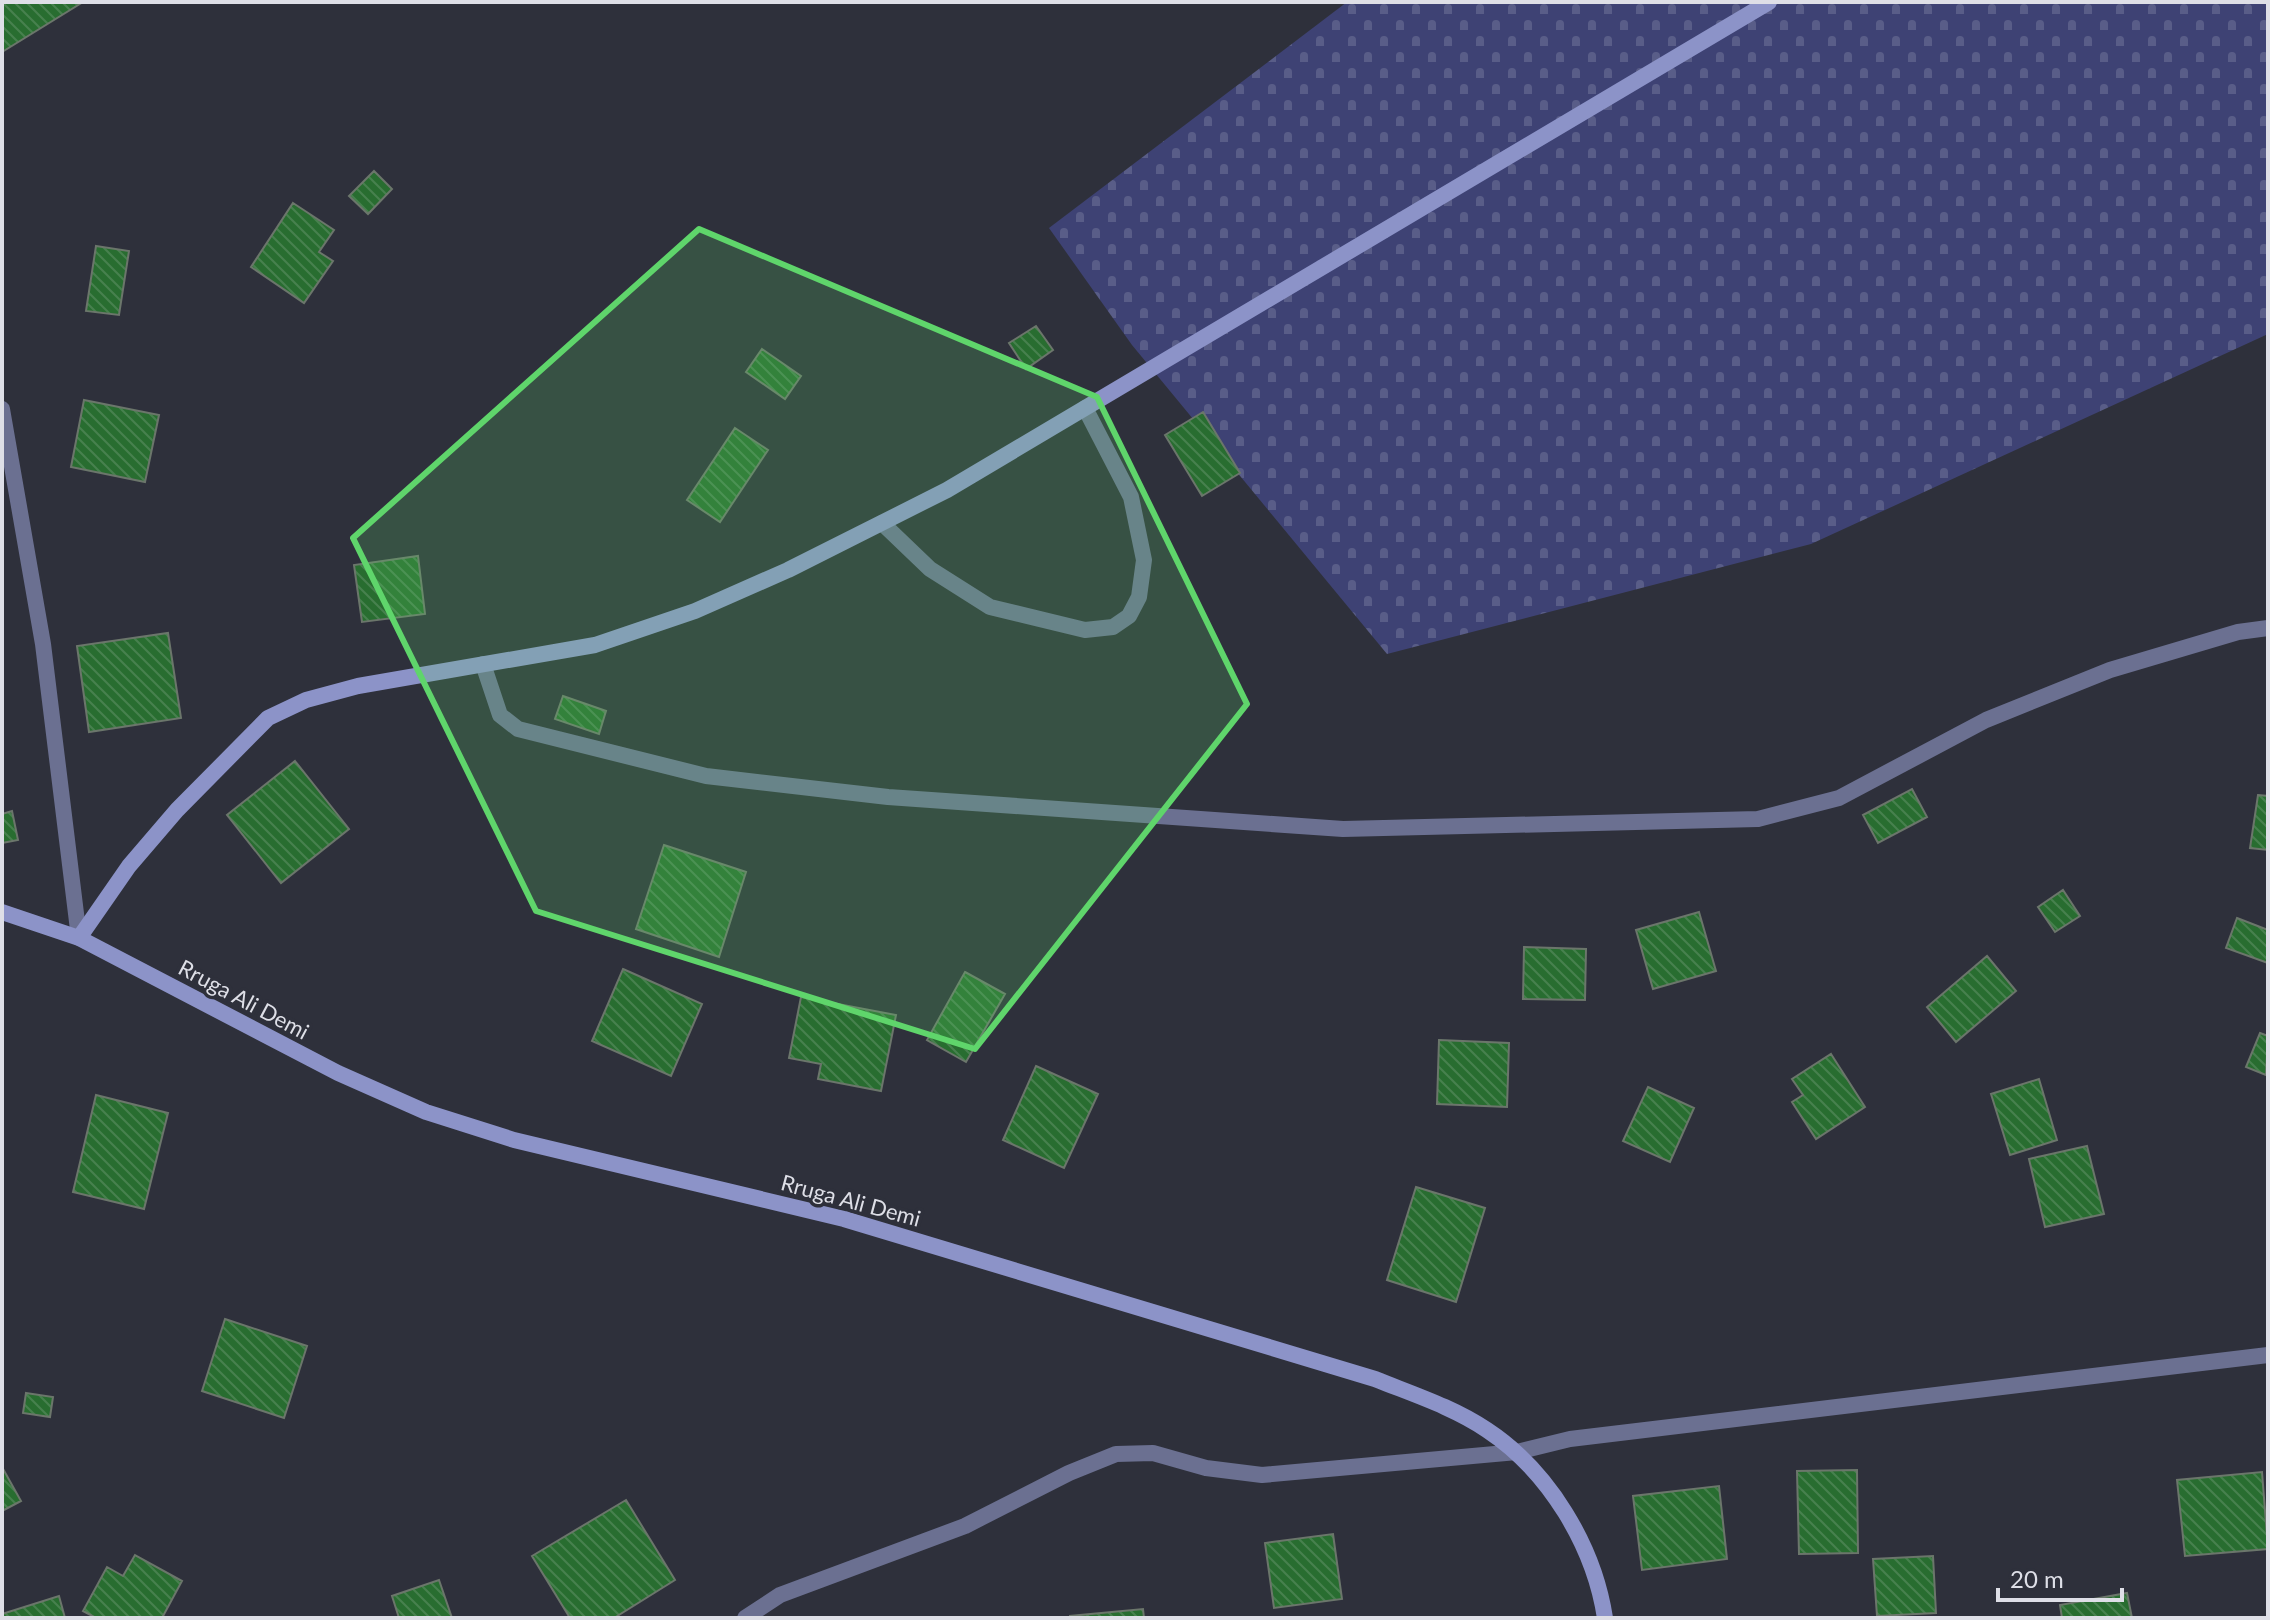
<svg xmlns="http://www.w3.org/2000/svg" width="2270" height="1620" font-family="Lato,sans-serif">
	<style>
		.cemetery { fill: url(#cemetery-stones) }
		.building { fill: url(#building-back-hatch); stroke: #6b766b; stroke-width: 2 }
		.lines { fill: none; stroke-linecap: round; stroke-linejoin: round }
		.lane { stroke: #6b7091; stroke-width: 16 }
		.street { stroke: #6b7091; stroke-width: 16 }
		.secondary { stroke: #8c93c8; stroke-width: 16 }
		.marked { fill: #5fd56b; fill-opacity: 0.2; stroke: #5fd56b; stroke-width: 6; stroke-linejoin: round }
		.labels { text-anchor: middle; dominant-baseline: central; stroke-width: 7; stroke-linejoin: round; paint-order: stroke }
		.street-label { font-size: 22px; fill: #dedfe7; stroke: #2e303b }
	</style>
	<defs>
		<pattern id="cemetery-stones" width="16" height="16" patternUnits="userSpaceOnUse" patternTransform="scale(2)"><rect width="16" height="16" fill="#3e4274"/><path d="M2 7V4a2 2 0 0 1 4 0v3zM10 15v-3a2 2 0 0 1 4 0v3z" fill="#595d88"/></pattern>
		<pattern id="building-back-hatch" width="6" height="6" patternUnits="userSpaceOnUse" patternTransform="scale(2)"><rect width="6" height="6" fill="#286d30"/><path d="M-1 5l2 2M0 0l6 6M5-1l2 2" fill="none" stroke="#47814e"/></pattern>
	</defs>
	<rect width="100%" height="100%" fill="#2e303b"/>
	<path class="cemetery" d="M1347,2H2268V334L1811,544L1387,654L1132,345L1049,228Z"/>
	<path class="building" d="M2,2H83L2,52Z
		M374,171L392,189L368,214L349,196Z
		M293,203L334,230L319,252L333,261L304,303L251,267Z
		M96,246L129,251L119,315L86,311Z
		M1036,326L1053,350L1026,369L1009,343Z
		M762,349L801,376L785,399L746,372Z
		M84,400L159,415L145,482L71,467Z
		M1203,412L1240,473L1202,496L1165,435Z
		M735,428L768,450L720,522L687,500Z
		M418,556L425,614L362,622L354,565Z
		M168,633L181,718L89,732L77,646Z
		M563,696L606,711L599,734L555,719Z
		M295,761L349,829L281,883L227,815Z
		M1912,789L1927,817L1878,843L1863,815Z
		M2258,795L2268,796V850L2250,848Z
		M12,811L18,840L2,843V814Z
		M664,845L746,872L719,957L636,929Z
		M2063,890L2080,916L2055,932L2038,907Z
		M1699,912L1716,971L1653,989L1636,930Z
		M2237,918L2268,930V963L2226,948Z
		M1524,947L1586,949L1585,1000L1523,999Z
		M1987,956L2016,991L1956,1042L1927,1007Z
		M623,969L702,1004L671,1076L592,1041Z
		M965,972L1005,994L966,1062L927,1040Z
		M801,997L896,1015L881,1091L818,1079L821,1064L789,1058Z
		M2260,1033L2268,1036L2266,1075L2246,1067Z
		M1439,1040L1509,1043L1507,1107L1437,1104Z
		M1831,1054L1865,1107L1816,1139L1792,1102L1803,1095L1792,1079Z
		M1036,1066L1098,1094L1064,1168L1003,1140Z
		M2039,1079L2057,1140L2010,1155L1991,1094Z
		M1648,1087L1694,1108L1670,1162L1623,1141Z
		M96,1095L168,1113L144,1209L73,1192Z
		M2087,1146L2104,1214L2045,1227L2029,1159Z
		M1416,1187L1485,1208L1456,1302L1387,1280Z
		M225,1319L307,1346L284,1418L202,1391Z
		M26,1393L53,1397L50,1417L23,1413Z
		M2,1467L21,1501L2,1511Z
		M1857,1470L1858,1553L1799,1554L1797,1471Z
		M2262,1472L2268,1549L2185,1556L2177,1480Z
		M1719,1486L1727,1559L1642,1570L1633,1496Z
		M626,1500L675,1580L614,1618H570L532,1556Z
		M1333,1534L1342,1599L1274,1608L1265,1543Z
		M135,1555L182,1581L162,1618H96L83,1611L107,1567L123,1576Z
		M1933,1556L1936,1613L1877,1616L1873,1559Z
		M439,1580L452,1618H399L392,1596Z
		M2127,1593L2132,1618H2062L2060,1605Z
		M59,1596L65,1618H2V1614Z
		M1143,1609L1144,1618H1070V1616Z"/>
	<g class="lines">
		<path class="lane" d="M882,523L930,569L990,607L1085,630L1113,627L1129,616L1139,597L1144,560L1131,497L1085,408"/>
		<path class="street" d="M2,409L43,644L79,938
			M483,664L500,715L518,729L706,776L888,797L1343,829L1758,819L1839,798L1986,720L2110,670L2238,632L2268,628
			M745,1618L780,1595L965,1526L1069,1473L1116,1454L1153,1453L1206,1468L1262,1475L1517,1452L1570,1439L2268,1355"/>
		<path class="secondary" d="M2,912L79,938L338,1073L426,1112L514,1140L844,1219L1375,1379C1412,1394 1453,1407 1487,1430C1549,1471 1594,1546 1605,1618
			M79,938L129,866L177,810L268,718L306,700L358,686L595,645L695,611L788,570L947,490L1769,2"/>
	</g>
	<path class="marked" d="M699,229L1097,397L1247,704L975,1049L536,911L353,538Z"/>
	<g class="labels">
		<g class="street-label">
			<text transform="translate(244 999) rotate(28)">Rruga Ali Demi</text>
			<text transform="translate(851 1200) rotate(15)">Rruga Ali Demi</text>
		</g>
	</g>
	<rect width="2270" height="1620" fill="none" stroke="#dedfe7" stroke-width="8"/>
	<path d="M1998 1588v12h124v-12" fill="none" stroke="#dedfe7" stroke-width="4"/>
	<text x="2010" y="1588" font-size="24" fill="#dedfe7" stroke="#2e303b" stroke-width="6" paint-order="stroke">20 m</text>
</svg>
